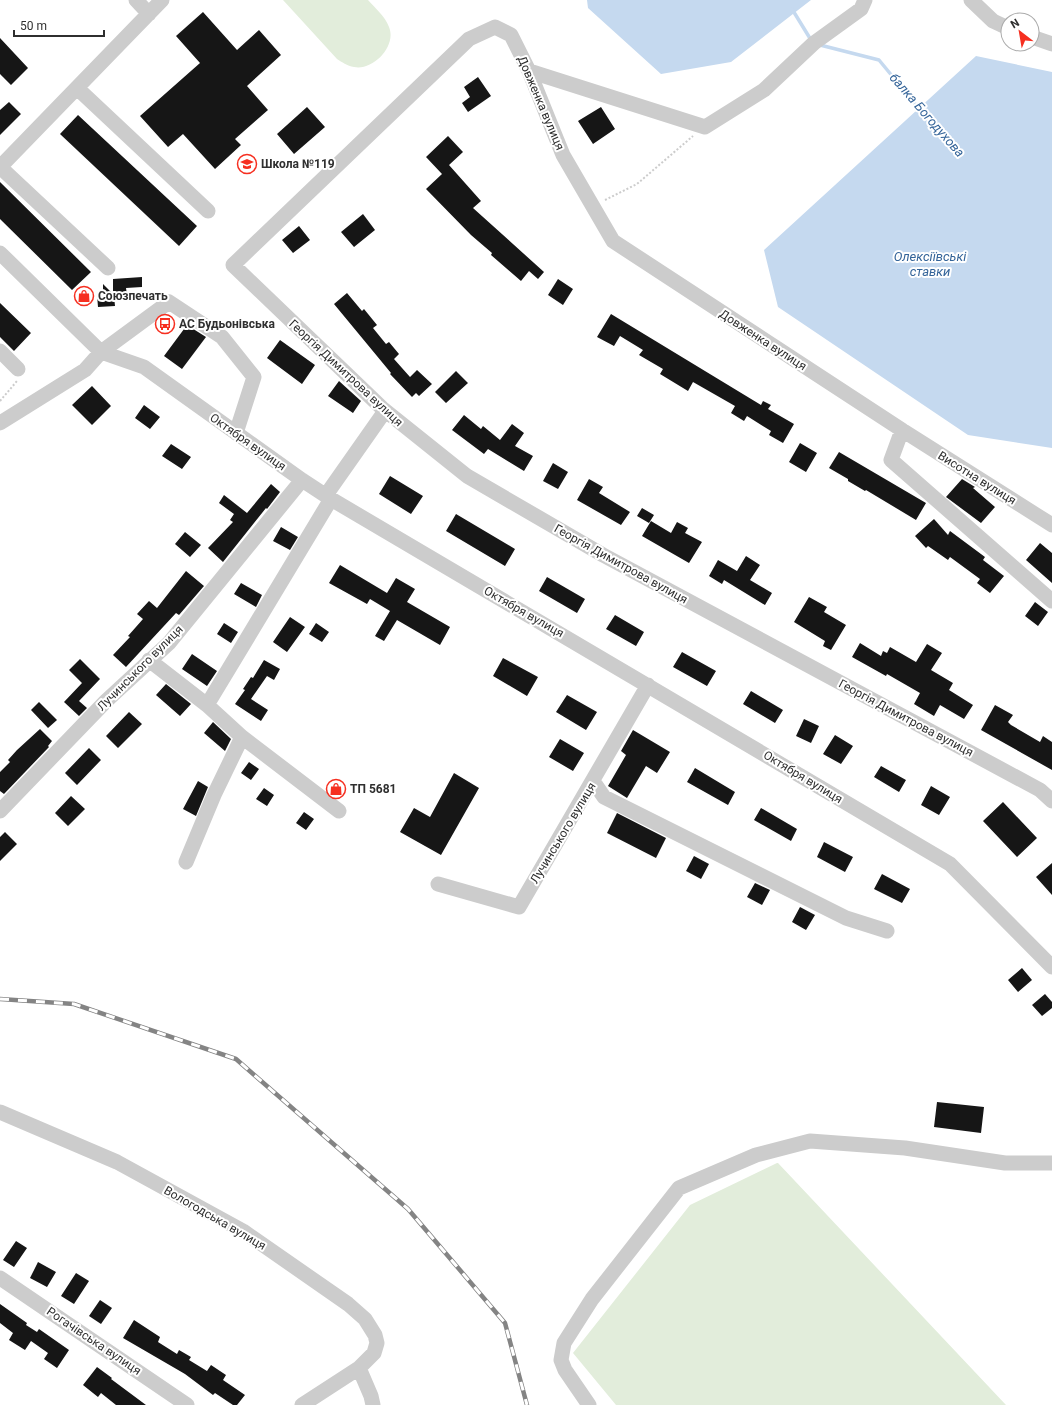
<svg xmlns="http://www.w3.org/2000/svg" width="1052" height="1405" font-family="Roboto,sans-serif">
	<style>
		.green { fill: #e2eddb }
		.water { fill: #c5d9ef }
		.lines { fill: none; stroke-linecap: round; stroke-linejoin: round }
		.stream { stroke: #c5d9ef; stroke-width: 3.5 }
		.building { fill: #161616 }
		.path { stroke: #ccc; stroke-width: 2; stroke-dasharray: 2 2; stroke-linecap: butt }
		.minor { stroke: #ccc; stroke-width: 15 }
		.rail-casing { stroke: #848484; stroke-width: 4.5 }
		.rail { stroke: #fff; stroke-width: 3; stroke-dasharray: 9; stroke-linecap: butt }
		.labels { text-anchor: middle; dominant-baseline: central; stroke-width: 4; stroke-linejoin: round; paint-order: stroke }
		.street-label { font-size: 12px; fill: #2f2f2f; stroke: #fff }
		.poi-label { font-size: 12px; font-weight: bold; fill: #2f2f2f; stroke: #fff; text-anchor: start }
		.water-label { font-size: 13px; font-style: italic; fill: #346499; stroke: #fff }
	</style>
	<rect width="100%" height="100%" fill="#fff"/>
	<path class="green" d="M283,0H368C375,8 385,16 389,27C397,46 373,71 354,67C347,66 342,62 337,59Z
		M777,1163H778L1006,1405H616L573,1353L690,1205Z"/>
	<path class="water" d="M587,0H811L731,62L661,74L588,8Z
		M976,56L1052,72V448L968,435L778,307L764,250Z"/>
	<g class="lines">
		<path class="stream" d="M792,9L811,40
			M820,45L879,60L921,111"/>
	</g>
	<path class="building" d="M203,12L237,50L259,30L281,55L247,86L268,110L235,139L241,145L215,169L183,134L168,147L140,116L200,63L176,36Z
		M0,38L28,68L11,85L0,74Z
		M478,77L491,96L468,112L462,103L470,97L464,87Z
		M9,102L21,114L0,135V110Z
		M307,107L325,127L294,154L277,134Z
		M601,107L615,129L593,144L578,121Z
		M78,115L197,226L179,246L60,134Z
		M448,136L463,152L449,165L481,201L473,208L544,272L538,279L529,271L521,281L491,255L492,253L471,235L426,189L442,174L426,157Z
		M0,182L91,272L72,290L0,219Z
		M363,214L375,230L354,247L341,232Z
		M299,226L310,240L293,253L282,240Z
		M142,277V287L126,288L127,295L114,296L115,306L98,307L97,295H103V284L113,294V279Z
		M558,279L573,289L563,305L548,295Z
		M347,293L362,311L364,309L377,325L373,328L386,344L389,342L399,354L394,359L410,377L417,370L432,384L419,396L416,393L412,397L390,374L391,373L334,304Z
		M0,303L31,333L14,351L0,337Z
		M611,314L761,405L763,401L771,405L768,409L794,424L783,443L769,435L771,431L747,416L744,421L731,413L735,406L693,382L688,391L660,374L663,369L639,355L643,350L620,336L614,346L597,337Z
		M187,325L206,337L182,369L164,356Z
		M280,340L315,365L302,384L267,358Z
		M456,371L468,383L446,403L435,392Z
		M339,381L361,401L353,413L328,396Z
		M92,386L111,406L92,425L72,405Z
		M144,405L160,417L150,429L135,418Z
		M464,415L481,429L483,426L500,440L512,424L524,433L515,446L533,456L524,471L488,449L484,454L452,430Z
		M800,443L817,453L806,472L789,462Z
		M171,444L191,457L182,469L162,456Z
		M839,452L926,503L916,520L866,490L865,491L848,481V479L829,468Z
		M553,463L568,472L558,489L543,481Z
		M390,476L423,496L411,514L379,494Z
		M589,479L603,487L599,493L630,512L621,525L577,500Z
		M962,479L975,487L973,488L995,507L981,523L946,497Z
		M271,484L280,492L267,509L266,508L223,562L208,548L233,522L230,520L234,514L219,503L224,495L247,513Z
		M642,508L654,515L649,523L637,516Z
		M456,514L515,549L505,566L446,531Z
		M934,519L948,535L950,531L985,557L983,560L1004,576L990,593L977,583L980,579L950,557L948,560L928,546L926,548L915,536Z
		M651,521L671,533L677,522L688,528L685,533L702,542L689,563L642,536Z
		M281,527L298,537L290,550L273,541Z
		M185,532L201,545L190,557L175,544Z
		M1040,543L1052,553V583L1026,560Z
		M746,556L760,565L750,580L772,593L765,605L724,580L722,584L709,576L718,560L737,571Z
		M340,565L387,593L396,578L415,589L407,602L450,627L440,645L397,620L384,641L375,636L390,611L370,599L367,604L329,583Z
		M186,571L204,586L179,615L176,613L126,667L113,655L130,637L128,636L143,619L137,614L149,601L157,608Z
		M547,577L585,599L577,613L539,591Z
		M241,583L262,595L256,607L234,594Z
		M809,597L827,607L824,612L846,625L831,650L823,646L825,641L794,622Z
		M1035,602L1048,612L1038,626L1025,616Z
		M615,615L644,632L636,646L606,629Z
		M290,617L305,627L287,652L273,642Z
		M224,623L238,632L231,643L217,634Z
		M316,623L329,632L322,642L309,634Z
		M860,643L881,656L883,651L887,653L890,647L916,662L927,644L942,653L931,670L953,683L949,690L973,705L964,719L940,705L934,716L914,704L920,693L887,674L886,676L852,657Z
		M682,652L716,671L707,686L673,667Z
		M192,654L217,671L207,686L182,669Z
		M503,658L538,677L527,696L493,676Z
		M80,659L100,679L79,701L87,708L79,716L64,702L82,683L69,670Z
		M264,660L280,669L274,680L267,676L251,699L268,710L261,721L235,704L245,690L243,689L251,677L253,678Z
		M166,684L191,704L180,716L156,695Z
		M751,691L783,710L775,723L743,704Z
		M567,695L597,712L586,730L556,712Z
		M39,702L57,720L48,728L31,710Z
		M995,705L1013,715L1008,722L1011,725L1040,742L1043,736L1052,742V770L981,730Z
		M129,712L142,724L118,748L106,736Z
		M804,719L819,726L811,743L796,736Z
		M213,722L231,739L225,751L204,733Z
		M40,729L52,741L48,746L49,747L4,794L0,791V772L10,762L8,760L17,750Z
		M633,730L670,752L657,773L646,766L627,798L608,786L626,755L621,751Z
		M835,735L853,746L841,764L823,754Z
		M560,739L584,753L573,771L549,757Z
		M89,748L101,760L77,785L65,773Z
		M249,762L259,769L251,780L241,773Z
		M881,766L906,780L899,792L874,777Z
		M695,768L735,792L728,805L687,782Z
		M454,773L479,788L441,855L400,832L414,808L430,817Z
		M198,781L208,787L196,816L183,809Z
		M931,786L950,797L939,815L921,805Z
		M264,788L274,795L267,806L256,799Z
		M71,796L85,809L68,826L55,813Z
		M1003,802L1037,838L1017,857L983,821Z
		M761,808L797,829L791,841L754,820Z
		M304,812L314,819L306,830L296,823Z
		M617,813L666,838L656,858L607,833Z
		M5,832L17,844L0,861V837Z
		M824,842L853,857L845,872L817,857Z
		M694,856L709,864L701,879L686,871Z
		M1052,863V895L1036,877Z
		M882,874L910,889L902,903L874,889Z
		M755,883L770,890L762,905L747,897Z
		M800,907L815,915L806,930L792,922Z
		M1022,968L1032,980L1018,992L1008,980Z
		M1045,994L1052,1002V1008L1042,1016L1032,1005Z
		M937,1102L984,1107L981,1133L934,1127Z
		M16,1241L27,1248L14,1267L3,1260Z
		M38,1262L56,1272L47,1287L30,1278Z
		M76,1273L89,1281L74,1304L61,1296Z
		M100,1300L112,1308L101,1324L89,1316Z
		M0,1304L27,1323L26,1325L37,1332L39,1329L69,1350L57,1368L44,1359L48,1353L31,1341L25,1350L9,1340L13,1333L0,1323Z
		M134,1320L160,1337L158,1342L177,1354L179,1350L191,1357L189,1360L207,1371L211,1365L226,1375L223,1380L245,1395L237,1405H233L215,1393L213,1395L185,1374L123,1338Z
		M97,1367L112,1378L111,1379L146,1405H116L101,1393L98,1397L83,1385Z"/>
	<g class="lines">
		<path class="path" d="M605,200L637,184L693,136
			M0,401L17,381"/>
		<path class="minor" d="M136,0L149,14
			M971,0L993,21L1008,28
			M1032,37L1052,44
			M529,71L705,127L764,90L814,43L861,9L865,0
			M77,88L208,211
			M0,167L162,0
			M0,167L108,268
			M0,253L101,352L144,367L302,480L331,499L950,864L1052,967
			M0,351L18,369
			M0,423L85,370L101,352L169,302L222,337L254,377L236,433
			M902,430L1052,525
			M326,495L385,411
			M1052,601L891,460L902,430L613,241L563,155L529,71L511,35L495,27L469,39L233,265L382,408L467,476L603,555L1040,790L1052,801
			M149,660L207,705
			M242,737L339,811
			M593,781L604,797L846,918L887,931
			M0,811L106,701L169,643L302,480
			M186,862L214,795L242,737L207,705L331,499
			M438,884L519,907L648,685
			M0,1112L117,1162L243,1231L348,1304L365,1319L375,1335L377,1343L374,1353L359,1368L302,1405
			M0,1278L187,1405
			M359,1368L371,1396L373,1405
			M589,1405L565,1370L561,1360L564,1343L592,1299L679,1188L756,1155L810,1141L905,1148L1005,1163H1052"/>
		<g class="rail-casing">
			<path id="rail" d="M0,999L74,1004L236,1059L408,1209L505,1323L527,1405"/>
		</g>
		<use href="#rail" class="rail"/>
	</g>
	<defs>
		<g id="school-ring" transform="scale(1)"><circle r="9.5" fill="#fff" stroke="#f62f20" stroke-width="1.5"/><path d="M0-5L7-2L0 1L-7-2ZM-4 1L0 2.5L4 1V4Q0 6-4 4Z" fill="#f62f20"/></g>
		<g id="shop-ring" transform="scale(1)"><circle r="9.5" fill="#fff" stroke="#f62f20" stroke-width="1.5"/><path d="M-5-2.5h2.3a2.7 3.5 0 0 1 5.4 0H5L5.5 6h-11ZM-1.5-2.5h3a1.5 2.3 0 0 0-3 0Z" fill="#f62f20"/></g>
		<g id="bus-ring" transform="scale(1)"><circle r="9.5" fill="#fff" stroke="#f62f20" stroke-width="1.5"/><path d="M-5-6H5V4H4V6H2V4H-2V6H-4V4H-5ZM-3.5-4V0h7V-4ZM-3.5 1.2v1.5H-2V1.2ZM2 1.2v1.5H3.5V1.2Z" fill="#f62f20"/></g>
	</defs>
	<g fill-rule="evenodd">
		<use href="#school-ring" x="247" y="164"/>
		<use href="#shop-ring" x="84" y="296"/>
		<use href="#bus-ring" x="165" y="324"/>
		<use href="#shop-ring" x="336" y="789"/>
	</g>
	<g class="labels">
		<g class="street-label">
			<text transform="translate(541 103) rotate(67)">Довженка вулиця</text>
			<text transform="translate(763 340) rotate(33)">Довженка вулиця</text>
			<text transform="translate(346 373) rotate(43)">Георгія Димитрова вулиця</text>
			<text transform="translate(248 442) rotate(35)">Октября вулиця</text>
			<text transform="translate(977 478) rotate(32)">Висотна вулиця</text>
			<text transform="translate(621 564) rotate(29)">Георгія Димитрова вулиця</text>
			<text transform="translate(524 612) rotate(30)">Октября вулиця</text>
			<text transform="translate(140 668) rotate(-45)">Лучинського вулиця</text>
			<text transform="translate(906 718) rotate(28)">Георгія Димитрова вулиця</text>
			<text transform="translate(803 777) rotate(31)">Октября вулиця</text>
			<text transform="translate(563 833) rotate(-59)">Лучинського вулиця</text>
			<text transform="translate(215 1218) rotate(30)">Вологодська вулиця</text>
			<text transform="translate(94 1341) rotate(34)">Рогачівська вулиця</text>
		</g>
		<g class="poi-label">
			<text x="261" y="164">Школа №119</text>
			<text x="98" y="296">Союзпечать</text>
			<text x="179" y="324">АС Будьонівська</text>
			<text x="350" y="789">ТП 5681</text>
		</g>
		<g class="water-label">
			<text transform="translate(927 115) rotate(49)">балка Богодухова</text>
			<text x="930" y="256">Олексіївські<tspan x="930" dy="15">ставки</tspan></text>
		</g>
	</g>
	<g transform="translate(1020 32) rotate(329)"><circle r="19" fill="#ffffff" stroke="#acacac"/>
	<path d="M0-3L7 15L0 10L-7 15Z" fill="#f62f20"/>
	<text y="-6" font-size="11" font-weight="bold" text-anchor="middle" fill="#2f2f2f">N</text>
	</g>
	<path d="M14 30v6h90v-6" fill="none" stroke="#2f2f2f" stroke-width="2"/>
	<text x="20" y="30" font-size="12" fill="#2f2f2f" stroke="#ffffff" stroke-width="3" paint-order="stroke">50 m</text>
</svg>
